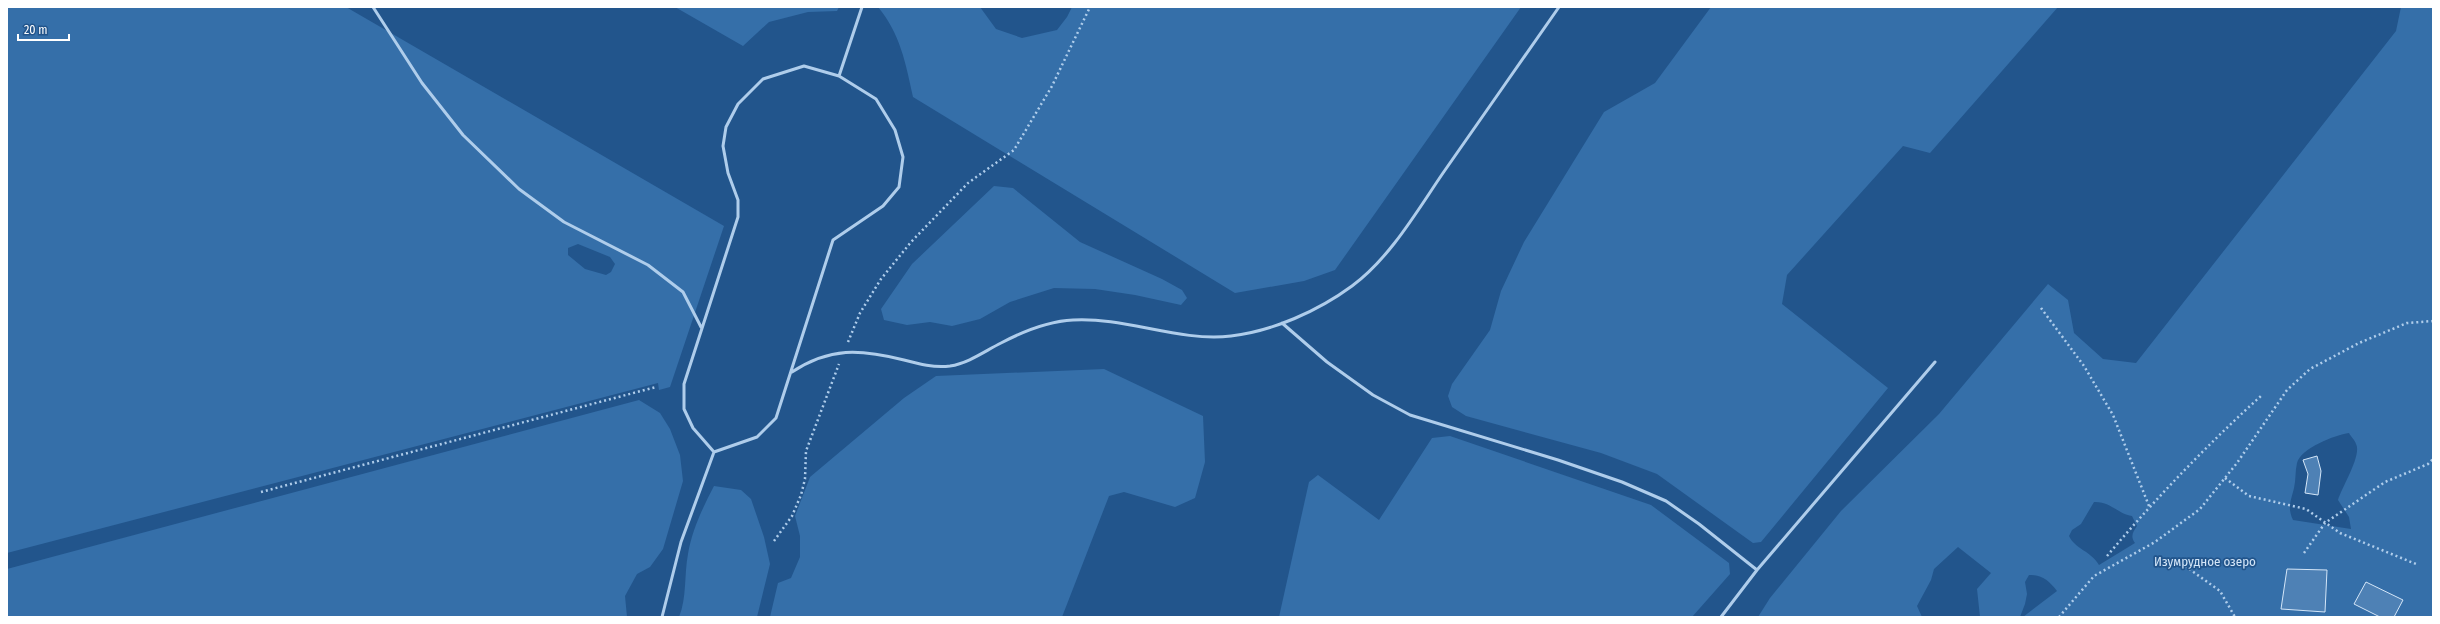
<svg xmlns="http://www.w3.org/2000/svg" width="2440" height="624" font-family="'Fira Sans Condensed',sans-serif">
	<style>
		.green { fill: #356fa9; fill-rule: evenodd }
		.building { fill: #4e81b5; stroke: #d4e6f8 }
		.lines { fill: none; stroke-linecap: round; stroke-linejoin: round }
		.path { stroke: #afcdeb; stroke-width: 2.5; stroke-dasharray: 2 3; stroke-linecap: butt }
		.service { stroke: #afcdeb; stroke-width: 3 }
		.labels { text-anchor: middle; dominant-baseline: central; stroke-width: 3.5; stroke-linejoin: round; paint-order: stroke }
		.park-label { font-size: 13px; fill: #d4e6f8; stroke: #22558c }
	</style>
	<rect width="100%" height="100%" fill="#22558c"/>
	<path class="green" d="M7,7H346L724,226L670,387L659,390L658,383L7,553ZM578,244L610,257L615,264L611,272L606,275L585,269L568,255V248Z
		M675,7H839L837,11L808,12L769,22L743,46Z
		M878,7H980L996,29L1022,38L1057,30L1067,17L1072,7H1521L1335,270L1304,281L1235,293L913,97C906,64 900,33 878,7Z
		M1711,7H2058L1930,153L1903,146L1787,275L1782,304L1888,388L1761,542L1753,543L1657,474L1601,453L1466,416L1452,407L1448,396L1452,384L1490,330L1501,291L1524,242L1604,112L1655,83Z
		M2401,7H2433V617H2023L2057,591C2049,581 2043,575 2029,575L2025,582L2027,594L2025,604L2020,617H1980L1977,589L1991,573L1958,547L1934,569L1931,580L1917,606L1922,617H1758L1770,598L1841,511L1939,414L2048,284L2068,300L2074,333L2103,359L2136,363L2396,31ZM2349,433C2351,437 2355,440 2356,444C2362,455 2342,487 2338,500L2349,517L2351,529L2293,520C2287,507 2291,501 2294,488C2296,480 2295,471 2297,463C2301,448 2335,435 2349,433ZM2094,502C2110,501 2118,514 2132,516L2137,526C2133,532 2130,536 2135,543L2099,565C2091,551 2075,549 2069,536L2072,530L2081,524Z
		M994,186L1013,188L1080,242L1162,279L1182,290L1187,298L1181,305L1135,295L1095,289L1054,288L1010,302L980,319L952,326L930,322L907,325L884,320L881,309L912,264Z
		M1104,369L1203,416L1205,462L1195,498L1175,507L1124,492L1109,496L1062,617H770L778,583L791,578L800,557V536L795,516L810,477L904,398L936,376Z
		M639,400L660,413L670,429L680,455L683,481L663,549L650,567L637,574L625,596L627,617H7V569Z
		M1450,436L1651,505L1729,563L1730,574L1692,617H1279L1309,482L1318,475L1379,520L1432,438Z
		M714,486L741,490L751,499L764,537L770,564L757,617H679C687,598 684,575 688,554C692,530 703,507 714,486Z"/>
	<path class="building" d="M2317,456L2321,471L2318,495L2305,493L2308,474L2303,460Z
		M2287,569L2327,570L2325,612L2281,609Z
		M2366,582L2403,600L2394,617H2380L2354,604Z"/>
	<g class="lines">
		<path class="path" d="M2041,308L2084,366L2113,415L2149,506
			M848,342L860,313L881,279L911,242L968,183L1014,150L1052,86L1090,7
			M2225,478L2249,496L2306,509L2340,533L2416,564
			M261,492L656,387
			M774,541L792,516L801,495L805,479L806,451L839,364
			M2304,553L2325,523L2385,482L2428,464L2433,459
			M2107,556C2156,498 2207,445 2262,395
			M2185,566L2220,591L2235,617
			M2059,617L2094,576L2155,542L2200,509L2237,463L2287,390L2310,369L2359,343L2407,323L2433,321"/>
		<path class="service" d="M373,7L422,83L463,135L519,189L564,222L648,265L683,292L701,327
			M804,66L839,76L876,99L895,130L903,157L899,187L883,206L833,240L776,418L757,437L714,452L693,428L684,409V384L738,217V200L728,173L723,146L726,127L738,104L763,79Z
			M839,76L862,7
			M1282,323L1327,362L1373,395L1410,415L1558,460L1622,482L1666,501L1699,524L1757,570
			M792,372C830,347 860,349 904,360C919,364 934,368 950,366C969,363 985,351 1001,343C1022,332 1049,321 1073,320C1126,317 1178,342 1231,336C1273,331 1318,311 1352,286C1390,258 1417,211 1443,173C1482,118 1520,62 1559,7
			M662,617L681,542L714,452
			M1721,617L1757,570L1935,362"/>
	</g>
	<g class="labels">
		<g class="park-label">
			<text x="2205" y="561">Изумрудное озеро</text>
		</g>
	</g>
	<rect width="2440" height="624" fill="none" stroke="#ffffff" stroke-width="16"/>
	<path d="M18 34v6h51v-6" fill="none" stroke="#ffffff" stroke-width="2"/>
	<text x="24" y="34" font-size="12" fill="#ffffff" stroke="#22558c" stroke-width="3" paint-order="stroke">20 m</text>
</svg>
